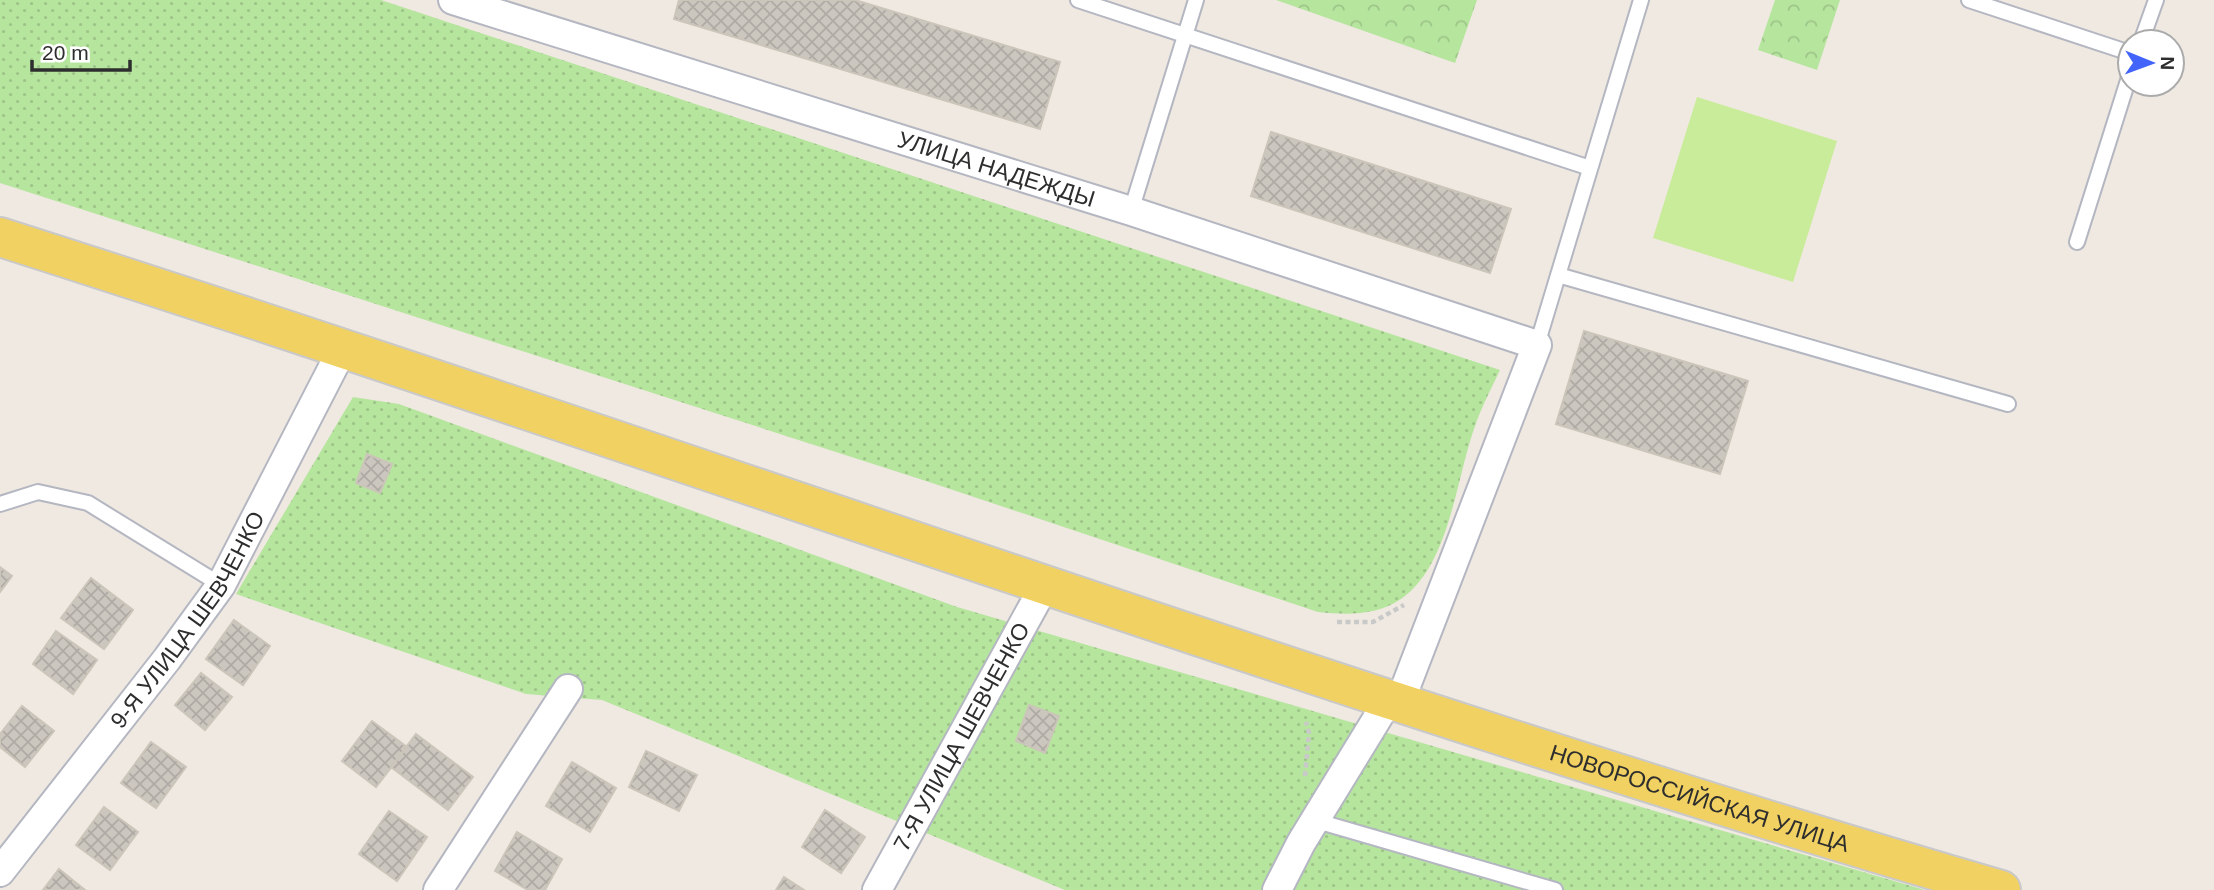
<svg xmlns="http://www.w3.org/2000/svg" width="2214" height="890" font-family="Arial,sans-serif">
	<style>
		.grass { fill: url(#grass-dots) }
		.forest { fill: url(#forest-crowns) }
		.pitch { fill: #c9ec9a }
		.building { fill: url(#building-cross-hatch); stroke: #cbc5ba; stroke-width: 2 }
		.lines { fill: none; stroke-linecap: round; stroke-linejoin: round }
		.service-casing { stroke: #b4b7c1; stroke-width: 18 }
		.minor-casing { stroke: #b4b7c1; stroke-width: 32 }
		.primary-casing { stroke: #c9c9c9; stroke-width: 42 }
		.path { stroke: #c9c9c9; stroke-width: 4.5; stroke-dasharray: 5 3.5; stroke-linecap: butt }
		.service { stroke: #fff; stroke-width: 14 }
		.minor { stroke: #fff; stroke-width: 28 }
		.primary { stroke: #f2d163; stroke-width: 38 }
		.labels { text-anchor: middle; dominant-baseline: central; stroke-width: 6; stroke-linejoin: round; paint-order: stroke }
		.street-label { font-size: 23px; fill: #2e2e2e; stroke: #fff }
	</style>
	<defs>
		<pattern id="grass-dots" width="8" height="8" patternUnits="userSpaceOnUse" patternTransform="scale(1.75)"><rect width="8" height="8" fill="#b6e59e"/><path d="M2 2h.1M6 6h.1" fill="none" stroke="#9dc588" stroke-width="1.8" stroke-linecap="round"/></pattern>
		<pattern id="forest-crowns" width="20" height="18" patternUnits="userSpaceOnUse" patternTransform="scale(1.75)"><rect width="20" height="18" fill="#b6e59e"/><path d="M2 6a3 3 0 1 1 6 0M12 15a3 3 0 1 1 6 0" fill="none" stroke="#9dc588"/></pattern>
		<pattern id="building-cross-hatch" width="8" height="8" patternUnits="userSpaceOnUse" patternTransform="scale(1.75)"><rect width="8" height="8" fill="#cbc7bf"/><path d="M0 0l8 8M0 8l8-8" fill="none" stroke="#afaba4"/></pattern>
	</defs>
	<rect width="100%" height="100%" fill="#efe9e1"/>
	<path class="grass" d="M0,0H381L1500,370C1491,389 1481,408 1474,429C1456,480 1449,566 1401,599C1375,616 1348,615 1318,612L926,481L0,183Z
		M353,397L399,404L957,607L1925,890H1065L602,700L526,694L236,594Z"/>
	<path class="forest" d="M1276,0H1477L1455,63Z
		M1775,0H1840L1817,70L1758,50Z"/>
	<path class="pitch" d="M1697,97L1837,141L1793,282L1653,238Z"/>
	<path class="building" d="M679,0H855L1060,62L1040,129L674,19Z
		M1271,132L1511,209L1490,273L1251,196Z
		M1584,331L1748,381L1720,474L1556,424Z
		M367,454L392,464L380,493L356,483Z
		M0,567L12,576L0,592Z
		M91,578L133,610L104,649L61,618Z
		M234,620L270,646L243,685L206,659Z
		M56,631L97,660L73,694L33,664Z
		M201,673L232,697L205,730L175,705Z
		M1029,705L1059,716L1045,753L1016,741Z
		M22,706L54,731L25,767L0,747V734Z
		M372,721L407,747L376,787L342,761Z
		M416,734L473,777L448,810L391,767Z
		M151,742L186,767L156,808L121,783Z
		M646,751L697,775L679,811L629,787Z
		M572,762L616,788L590,832L546,806Z
		M104,807L138,832L110,870L76,845Z
		M825,810L865,837L841,873L802,847Z
		M389,811L427,837L397,881L359,854Z
		M517,832L562,859L545,890H528L495,871Z
		M59,869L85,890H43Z
		M784,877L804,890H776Z"/>
	<g class="lines">
		<g class="service-casing">
			<path id="service" d="M1078,0L1590,168
				M1969,0L2130,53
				M2141,42L2156,0
				M1131,211L1196,0
				M2077,242L2130,74
				M1558,275L2008,404
				M1537,345L1641,0
				M0,504L38,492L88,503L221,585
				M1317,821L1555,890"/>
		</g>
		<g class="minor-casing">
			<g id="minor">
				<path id="s1" d="M453,0L1131,211L1537,345L1399,704L1383,709L1301,843L1277,890"/>
				<path id="s2" d="M0,872L167,659L221,585L344,346"/>
				<path d="M438,890L568,689"/>
				<path id="s3" d="M877,890L1046,583"/>
			</g>
		</g>
		<g class="primary-casing">
			<g id="primary">
				<path id="s4" d="M0,237C669,450 1327,693 2001,890"/>
			</g>
		</g>
		<path class="path" d="M1337,622H1373L1404,605
			M1305,776L1309,733L1306,722"/>
		<use href="#service" class="service"/>
		<use href="#minor" class="minor"/>
		<use href="#primary" class="primary"/>
	</g>
	<g class="labels">
		<g class="street-label">
			<text stroke="none"><textPath href="#s1" startOffset="569">УЛИЦА НАДЕЖДЫ</textPath></text>
			<text stroke="none"><textPath href="#s2" startOffset="315">9-Я УЛИЦА ШЕВЧЕНКО</textPath></text>
			<text stroke="none"><textPath href="#s3" startOffset="175">7-Я УЛИЦА ШЕВЧЕНКО</textPath></text>
			<text stroke="none"><textPath href="#s4" startOffset="1790">НОВОРОССИЙСКАЯ УЛИЦА</textPath></text>
		</g>
	</g>
	<g transform="translate(2151 63) rotate(91)"><circle r="33" fill="#ffffff" stroke="#ababab" stroke-width="2"/>
	<path d="M0-5L12 26L0 18L-12 26Z" fill="#4264fb"/>
	<text y="-10" font-size="19" font-weight="bold" text-anchor="middle" fill="#2e2e2e">N</text>
	</g>
	<path d="M32 60v10h98v-10" fill="none" stroke="#2e2e2e" stroke-width="3.5"/>
	<text x="42" y="60" font-size="21" fill="#2e2e2e" stroke="#ffffff" stroke-width="5" paint-order="stroke">20 m</text>
</svg>
